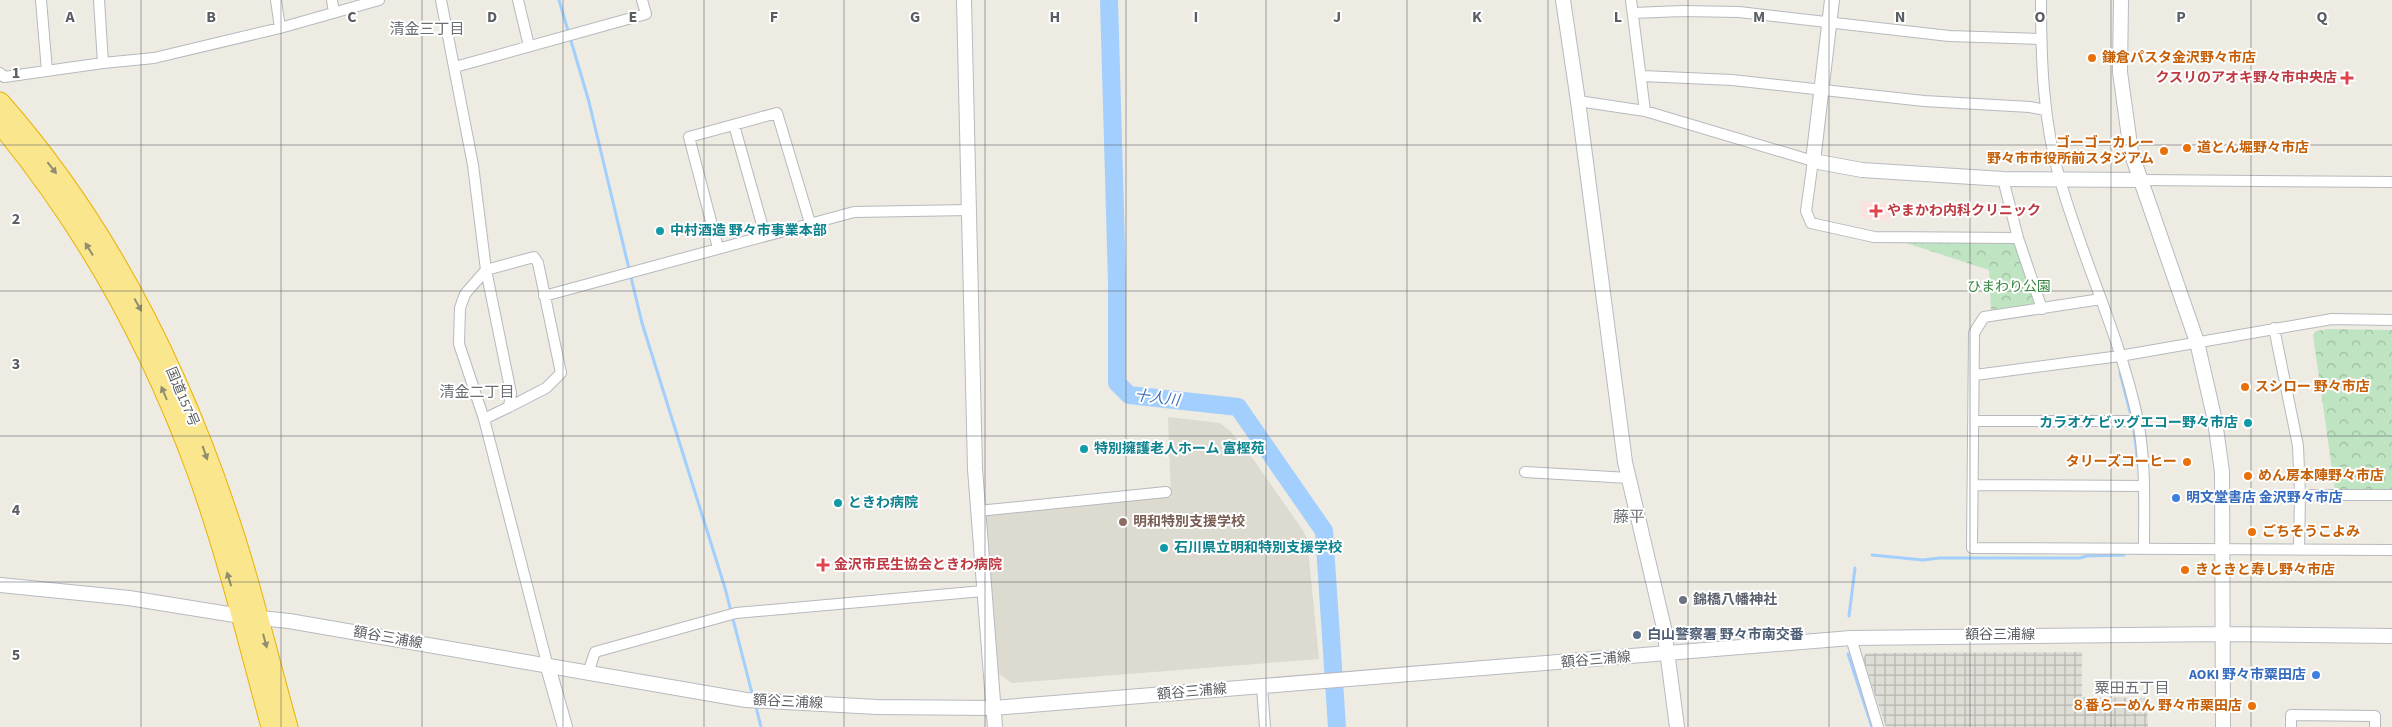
<svg xmlns="http://www.w3.org/2000/svg" width="2392" height="727" font-family="'Source Sans 3','Noto Sans JP',sans-serif">
	<style>
		.industrial { fill: url(#industrial-grid) }
		.education { fill: #dddad0 }
		.medical { fill: #fae2de }
		.forest { fill: url(#forest-crowns) }
		.lines { fill: none; stroke-linecap: round; stroke-linejoin: round }
		.stream { stroke: #a2cffd; stroke-width: 3 }
		.river { stroke: #a2cffd; stroke-width: 18 }
		.street-casing { stroke: #b7b9be; stroke-width: 12 }
		.secondary-casing { stroke: #b8bac0; stroke-width: 16 }
		.highway-casing { stroke: #e9b205; stroke-width: 21 }
		.street { stroke: #fff; stroke-width: 10 }
		.secondary { stroke: #fff; stroke-width: 14 }
		.highway { stroke: #fae68c; stroke-width: 19 }
		.oneway { fill: #928d71 }
		.grid { fill: none; stroke: #5a5d62; stroke-width: 1; stroke-opacity: 0.55 }
		.food-dot { fill: #e8710a; stroke: #fff; stroke-width: 2 }
		.health-dot { fill: #e0444e; stroke: #fff; stroke-width: 2 }
		.culture-dot { fill: #0f9aa8; stroke: #fff; stroke-width: 2 }
		.shop-dot { fill: #3f7fe0; stroke: #fff; stroke-width: 2 }
		.education-dot { fill: #8d6e63; stroke: #fff; stroke-width: 2 }
		.worship-dot { fill: #6b7280; stroke: #fff; stroke-width: 2 }
		.service-dot { fill: #5c6f8a; stroke: #fff; stroke-width: 2 }
		.labels { text-anchor: middle; dominant-baseline: central; stroke-width: 4; stroke-linejoin: round; paint-order: stroke }
		.food-label { font-size: 14px; font-weight: bold; fill: #c56008; stroke: #fff; text-anchor: start }
		.health-label { font-size: 14px; font-weight: bold; fill: #be3a42; stroke: #fff; text-anchor: start }
		.culture-label { font-size: 14px; font-weight: bold; fill: #0d838f; stroke: #fff; text-anchor: start }
		.park-label { font-size: 14px; fill: #378540; stroke: #fff }
		.street-label { font-size: 14px; fill: #5a5d62; stroke: #fff }
		.shop-label { font-size: 14px; font-weight: bold; fill: #366cbe; stroke: #fff; text-anchor: start }
		.education-label { font-size: 14px; font-weight: bold; fill: #785e54; stroke: #fff; text-anchor: start }
		.worship-label { font-size: 14px; font-weight: bold; fill: #5b616d; stroke: #fff; text-anchor: start }
		.service-label { font-size: 14px; font-weight: bold; fill: #4e5e75; stroke: #fff; text-anchor: start }
		.neighbourhood-label { font-size: 15px; fill: #6b6f74; stroke: #fff }
		.water-label { font-size: 15px; font-style: italic; fill: #4273b7; stroke: #fff }
		.quarter-label { font-size: 16px; fill: #6b6f74; stroke: #fff }
		.grid-label { font-size: 16px; text-anchor: middle; font-weight: bold; fill: #5a5d62; stroke: #fff; stroke-width: 4; stroke-linejoin: round; paint-order: stroke }
	</style>
	<defs>
		<pattern id="industrial-grid" width="8" height="8" patternUnits="userSpaceOnUse" patternTransform="scale(1.25)"><rect width="8" height="8" fill="#deddd6"/><path d="M0 4h8M4 0v8" fill="none" stroke="#b7b6b1"/></pattern>
		<pattern id="forest-crowns" width="20" height="18" patternUnits="userSpaceOnUse" patternTransform="scale(1.25)"><rect width="20" height="18" fill="#bfe4c1"/><path d="M2 6a3 3 0 1 1 6 0M12 15a3 3 0 1 1 6 0" fill="none" stroke="#9ebca0"/></pattern>
	</defs>
	<rect width="100%" height="100%" fill="#edebe2"/>
	<path class="industrial" d="M2082,652V697L2147,698L2148,727H1886L1863,659L1866,653Z"/>
	<path class="education" d="M1168,417L1220,423L1231,432L1251,456L1304,532L1307,539L1319,659L1012,683L996,672L986,515L1171,497Z"/>
	<path class="medical" d="M1862,201L1891,204L1889,222L1861,218Z"/>
	<path class="forest" d="M1900,241H2015L2036,305L1991,310L1989,270Z
		M2328,329L2392,330V490H2335L2313,335L2317,331Z"/>
	<g class="lines">
		<path class="stream" d="M559,0L589,102L642,323L725,588L753,697
			M2120,373L2130,412
			M2134,431L2138,464
			M1872,555L1923,560L1939,558H2080L2087,556L2124,555
			M1849,616L1855,568
			M1848,654L1872,727
			M755,703L761,727"/>
		<path class="river" d="M1109,0L1117,282V383L1129,395L1238,407L1324,531L1337,727"/>
		<g class="street-casing">
			<path id="street" d="M41,0L47,71
				M99,0L103,63
				M276,0L280,28L379,0
				M332,0L334,12
				M441,0L473,165L486,270L465,294L460,308L459,344L484,419L548,667
				M518,0L529,46
				M1631,0L1645,111L1813,161L1806,211L1811,223L1874,237L2018,238
				M2041,0C2041,60 2043,122 2060,180C2083,261 2121,338 2138,421C2146,463 2144,506 2144,549
				M1633,13L1682,11L1739,12L1949,36L2041,39
				M455,67L646,14L642,0
				M0,73L4,77L103,63L154,58L280,28
				M1642,76L1732,80L1924,101L2030,107L2045,110
				M1578,101L1645,111
				M734,125L765,235
				M2003,179L2018,238L2042,309
				M2140,180L2392,182
				M718,248L689,137L777,113L810,223
				M544,296L854,212L969,210
				M2101,299L1984,317L1974,333L1972,548L2392,550
				M2274,328L2298,446L2300,495
				M1975,375L2120,356L2332,319L2392,320
				M484,419L509,407L511,393L486,270L534,257L538,263L561,373L546,388L509,407
				M1975,421H2138
				M1525,472L1629,478
				M1974,485L2144,486
				M978,511L1166,492
				M2299,549L2300,495H2392
				M1851,638L1878,727
				M588,673L595,652L736,613L983,591
				M1262,687L1265,727
				M2291,727V715L2375,716V727"/>
		</g>
		<g class="secondary-casing">
			<path id="secondary" d="M964,0L975,469L995,727
				M1563,0L1578,101L1625,462L1664,628L1677,727
				M1832,0L1813,161L1862,170L2003,179L2140,180
				M2121,0L2120,72L2131,152L2197,342L2215,421L2222,472L2223,727
				M0,585L129,598L241,616L289,621L746,700L877,707L993,708L1851,638L2224,634L2392,636
				M548,667L565,727"/>
		</g>
		<g class="highway-casing">
			<path id="highway" d="M0,102C114,231 191,392 241,556C258,613 272,670 288,727
				M0,124C86,228 151,346 197,472C227,555 248,642 271,727"/>
		</g>
		<use href="#street" class="street"/>
		<use href="#secondary" class="secondary"/>
		<use href="#highway" class="highway"/>
	</g>
	<defs><path id="oneway-solid" d="M-6-.8H1V-3.2L6.5 0L1 3.2V.8H-6Z" transform="scale(1.25)"/></defs>
	<g class="oneway">
		<use href="#oneway-solid" transform="translate(52 168) rotate(52)"/>
		<use href="#oneway-solid" transform="translate(89 249) rotate(-122)"/>
		<use href="#oneway-solid" transform="translate(138 305) rotate(61)"/>
		<use href="#oneway-solid" transform="translate(164 393) rotate(-113)"/>
		<use href="#oneway-solid" transform="translate(205 453) rotate(71)"/>
		<use href="#oneway-solid" transform="translate(229 579) rotate(-107)"/>
		<use href="#oneway-solid" transform="translate(265 641) rotate(75)"/>
	</g>
	<path class="grid" d="M141,0V727M281,0V727M422,0V727M563,0V727M704,0V727M844,0V727M985,0V727M1126,0V727M1266,0V727M1407,0V727M1548,0V727M1688,0V727M1829,0V727M1970,0V727M2111,0V727M2251,0V727M0,145H2392M0,291H2392M0,436H2392M0,582H2392"/>
	<g class="food-dot">
		<circle cx="2092" cy="58" r="5"/>
		<circle cx="2187" cy="148" r="5"/>
		<circle cx="2164" cy="151" r="5"/>
		<circle cx="2245" cy="387" r="5"/>
		<circle cx="2187" cy="462" r="5"/>
		<circle cx="2248" cy="476" r="5"/>
		<circle cx="2252" cy="532" r="5"/>
		<circle cx="2185" cy="570" r="5"/>
		<circle cx="2252" cy="706" r="5"/>
	</g>
	<g class="health-dot">
		<path d="M2344.5 70.5h5v5h5v5h-5v5h-5v-5h-5v-5h5z"/>
		<path d="M1873.5 203.5h5v5h5v5h-5v5h-5v-5h-5v-5h5z"/>
		<path d="M820.5 557.5h5v5h5v5h-5v5h-5v-5h-5v-5h5z"/>
	</g>
	<g class="culture-dot">
		<circle cx="660" cy="231" r="5"/>
		<circle cx="2248" cy="423" r="5"/>
		<circle cx="1084" cy="449" r="5"/>
		<circle cx="838" cy="503" r="5"/>
		<circle cx="1164" cy="548" r="5"/>
	</g>
	<g class="shop-dot">
		<circle cx="2176" cy="498" r="5"/>
		<circle cx="2316" cy="675" r="5"/>
	</g>
	<circle class="education-dot" cx="1123" cy="522" r="5"/>
	<circle class="worship-dot" cx="1683" cy="600" r="5"/>
	<circle class="service-dot" cx="1637" cy="635" r="5"/>
	<g class="labels">
		<g class="food-label">
			<text x="2102" y="58">鎌倉パスタ金沢野々市店</text>
			<text x="2154" y="143" text-anchor="end">ゴーゴーカレー<tspan x="2154" dy="16">野々市市役所前スタジアム</tspan></text>
			<text x="2197" y="148">道とん堀野々市店</text>
			<text x="2255" y="387">スシロー 野々市店</text>
			<text x="2177" y="462" text-anchor="end">タリーズコーヒー</text>
			<text x="2258" y="476">めん房本陣野々市店</text>
			<text x="2262" y="532">ごちそうこよみ</text>
			<text x="2195" y="570">きときと寿し野々市店</text>
			<text x="2242" y="706" text-anchor="end">８番らーめん 野々市栗田店</text>
		</g>
		<g class="health-label">
			<text x="2337" y="78" text-anchor="end">クスリのアオキ野々市中央店</text>
			<text x="1887" y="211">やまかわ内科クリニック</text>
			<text x="834" y="565">金沢市民生協会ときわ病院</text>
		</g>
		<g class="culture-label">
			<text x="670" y="231">中村酒造 野々市事業本部</text>
			<text x="2238" y="423" text-anchor="end">カラオケ ビッグエコー野々市店</text>
			<text x="1094" y="449">特別擁護老人ホーム 富樫苑</text>
			<text x="848" y="503">ときわ病院</text>
			<text x="1174" y="548">石川県立明和特別支援学校</text>
		</g>
		<g class="park-label">
			<text x="2009" y="287">ひまわり公園</text>
		</g>
		<g class="street-label">
			<text transform="translate(182 397) rotate(67)">国道157号</text>
			<text x="2000" y="635">額谷三浦線</text>
			<text transform="translate(388 638) rotate(10)">額谷三浦線</text>
			<text transform="translate(1596 660) rotate(-5)">額谷三浦線</text>
			<text transform="translate(1192 692) rotate(-5)">額谷三浦線</text>
			<text transform="translate(788 702) rotate(3)">額谷三浦線</text>
		</g>
		<g class="shop-label">
			<text x="2186" y="498">明文堂書店 金沢野々市店</text>
			<text x="2306" y="675" text-anchor="end">AOKI 野々市粟田店</text>
		</g>
		<g class="education-label">
			<text x="1133" y="522">明和特別支援学校</text>
		</g>
		<g class="worship-label">
			<text x="1693" y="600">錦橋八幡神社</text>
		</g>
		<g class="service-label">
			<text x="1647" y="635">白山警察署 野々市南交番</text>
		</g>
		<g class="neighbourhood-label">
			<text x="427" y="29">清金三丁目</text>
			<text x="477" y="392">清金二丁目</text>
			<text x="2132" y="688">粟田五丁目</text>
		</g>
		<g class="water-label">
			<text transform="translate(1157 398) rotate(7)">十人川</text>
		</g>
		<g class="quarter-label">
			<text x="1629" y="517">藤平</text>
		</g>
	</g>
	<g class="grid-label">
		<text x="70" y="22">A</text>
		<text x="211" y="22">B</text>
		<text x="352" y="22">C</text>
		<text x="492" y="22">D</text>
		<text x="633" y="22">E</text>
		<text x="774" y="22">F</text>
		<text x="915" y="22">G</text>
		<text x="1055" y="22">H</text>
		<text x="1196" y="22">I</text>
		<text x="1337" y="22">J</text>
		<text x="1477" y="22">K</text>
		<text x="1618" y="22">L</text>
		<text x="1759" y="22">M</text>
		<text x="1900" y="22">N</text>
		<text x="2040" y="22">O</text>
		<text x="2181" y="22">P</text>
		<text x="2322" y="22">Q</text>
		<text x="16" y="78">1</text>
		<text x="16" y="224">2</text>
		<text x="16" y="369">3</text>
		<text x="16" y="515">4</text>
		<text x="16" y="660">5</text>
	</g>
</svg>
